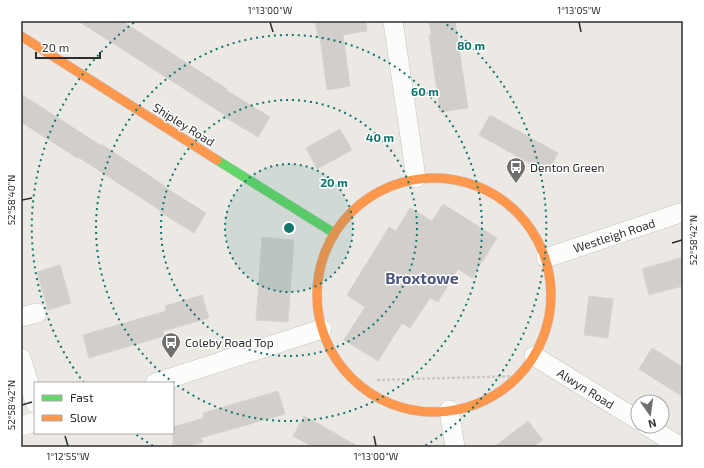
<svg xmlns="http://www.w3.org/2000/svg" width="704" height="468" font-family="'Exo 2',sans-serif">
	<style>
		.building { fill: #d1cecb; stroke: #d7d4d0 }
		.lines { fill: none; stroke-linecap: round; stroke-linejoin: round }
		.street-casing { stroke: #c5c4c5; stroke-width: 20 }
		.fast-casing { stroke: #c5c4c5; stroke-width: 10 }
		.slow-casing { stroke: #c5c4c5; stroke-width: 10 }
		.path { stroke: #c9c9c8; stroke-width: 2.5; stroke-dasharray: 3 2; stroke-linecap: butt }
		.street { stroke: #fcfcfb; stroke-width: 19 }
		.fast { stroke: #63d668; stroke-width: 9 }
		.slow { stroke: #ff974d; stroke-width: 9 }
		.ticks { fill: none; stroke: #2e2e2e; stroke-width: 1.5 }
		.ring { fill: none; stroke: #0f766e; stroke-width: 2; stroke-dasharray: 2 4 }
		.labels { text-anchor: middle; dominant-baseline: central; stroke-width: 3; stroke-linejoin: round; paint-order: stroke }
		.street-label { font-size: 12px; fill: #2e2e2e; stroke: #fff }
		.poi-label { font-size: 12px; fill: #2e2e2e; stroke: #fff; text-anchor: start }
		.district-label { font-size: 16px; font-weight: bold; fill: #4d5680; stroke: #fff }
		.centre { fill: #0f766e; stroke: #fff; stroke-width: 2 }
		.ring-label { font-size: 12px; text-anchor: middle; font-weight: bold; fill: #0f766e; stroke: #fff; stroke-width: 3; stroke-linejoin: round; paint-order: stroke }
		.neatline { fill: none; stroke: #2e2e2e; stroke-width: 1.5 }
		.ticks-label { font-size: 10px; text-anchor: middle; fill: #2e2e2e }
	</style>
	<rect width="100%" height="100%" fill="#ece8e4"/>
	<path class="building" d="M78,21H122L227,89L226,90L270,117L258,137L224,117L225,115Z
		M315,21H366L367,31L343,35L350,86L327,90L320,38H318Z
		M429,21H455L468,108L440,112L429,35H431Z
		M21,94L100,145L101,144L147,174L166,187V188L206,213L194,233L160,212L161,211L78,157L77,158L21,122Z
		M490,115L558,153L547,173L479,135Z
		M340,129L352,150L317,169L306,148Z
		M443,204L497,238L472,278L458,269L438,302L430,298L410,328L402,323L378,361L344,340L365,307L347,295L389,227L396,231L410,208L432,221Z
		M262,237L294,240L288,322L256,320Z
		M683,257V286L649,295L642,269Z
		M60,265L71,303L48,310L37,272Z
		M202,295L209,318L163,331L164,336L89,358L83,335L166,311L165,306Z
		M589,296L613,299L608,338L584,335Z
		M652,348L683,367V397L639,369Z
		M278,391L285,414L201,438L203,442L188,447H173V427L204,418L203,413Z
		M304,416L321,425L359,447H313L293,436Z
		M528,421L543,440L533,447H494Z"/>
	<g class="lines">
		<g class="street-casing">
			<path id="street" d="M393,21L416,178
				M546,258L683,212
				M21,317L37,313
				M534,356L638,420
				M21,358L35,403
				M155,383L322,329
				M449,410L455,447
				M21,426L35,422
				M647,426L681,447"/>
		</g>
		<g class="fast-casing">
			<path id="fast" d="M217,160L334,233"/>
		</g>
		<g class="slow-casing">
			<path id="slow" d="M21,36L217,160
				M317 295a117 117 0 1 1 234 0a117 117 0 1 1-234 0Z"/>
		</g>
		<path class="path" d="M377,380L518,376"/>
		<use href="#street" class="street"/>
		<use href="#fast" class="fast"/>
		<use href="#slow" class="slow"/>
	</g>
	<path class="ticks" d="M270,22L273,32M579,22L581,32M22,200L32,198M672,243L682,240M22,405L32,402M65,436L68,446M374,436L376,446"/>
	<circle cx="289" cy="228" r="64" fill="#0f766e" fill-opacity=".12"/>
	<g class="ring">
		<circle cx="289" cy="228" r="64"/>
		<circle cx="289" cy="228" r="128"/>
		<circle cx="289" cy="228" r="193"/>
		<path d="M153 446A257 257 0 0 1 134 433M84 383A257 257 0 0 1 136 21M442 21A257 257 0 0 1 425 446"/>
	</g>
	<defs>
		<g id="bus-pin" transform="scale(1)"><path d="M0 17L-7.5 6A9.5 9.5 0 1 1 7.5 6Z" fill="#706f6e" stroke="#fff"/><path d="M-5-6H5V4H4V6H2V4H-2V6H-4V4H-5ZM-3.5-4V0h7V-4ZM-3.5 1.2v1.5H-2V1.2ZM2 1.2v1.5H3.5V1.2Z" fill="#fff"/></g>
	</defs>
	<g fill-rule="evenodd">
		<use href="#bus-pin" x="516" y="167"/>
		<use href="#bus-pin" x="171" y="342"/>
	</g>
	<g class="labels">
		<g class="street-label">
			<text transform="translate(184 124) rotate(32)">Shipley Road</text>
			<text transform="translate(614 235) rotate(-18)">Westleigh Road</text>
			<text transform="translate(586 388) rotate(32)">Alwyn Road</text>
		</g>
		<g class="poi-label">
			<text x="530" y="167">Denton Green</text>
			<text x="185" y="342">Coleby Road Top</text>
		</g>
		<g class="district-label">
			<text x="422" y="277">Broxtowe</text>
		</g>
	</g>
	<circle cx="289" cy="228" r="6" class="centre"/>
	<g class="ring-label">
		<text x="471" y="50">80 m</text>
		<text x="425" y="96">60 m</text>
		<text x="380" y="142">40 m</text>
		<text x="334" y="187">20 m</text>
	</g>
	<rect width="704" height="468" fill="none" stroke="#ffffff" stroke-width="44"/>
	<rect x="34" y="382" width="140" height="52" fill="#ffffff" stroke="#ababab"/>
	<rect x="42" y="395" width="20" height="6" fill="#63d668" stroke="#ababab"/>
	<text x="70" y="402" font-size="12" fill="#2e2e2e">Fast</text>
	<rect x="42" y="415" width="20" height="6" fill="#ff974d" stroke="#ababab"/>
	<text x="70" y="422" font-size="12" fill="#2e2e2e">Slow</text>
	<g transform="translate(650 414) rotate(166)"><circle r="19" fill="#ffffff" stroke="#ababab"/>
	<path d="M0-3L7 15L0 10L-7 15Z" fill="#706f6e"/>
	<text y="-6" font-size="11" font-weight="bold" text-anchor="middle" fill="#2e2e2e">N</text>
	</g>
	<path d="M36 52v6h64v-6" fill="none" stroke="#2e2e2e" stroke-width="2"/>
	<text x="42" y="52" font-size="12" fill="#2e2e2e" stroke="#ffffff" stroke-width="3" paint-order="stroke">20 m</text>
	<rect x="22" y="22" width="660" height="424" class="neatline"/>
	<g class="ticks-label">
		<text x="270" y="14">1°13'00"W</text>
		<text x="579" y="14">1°13'05"W</text>
		<text transform="translate(11 200) rotate(-90)" y="4">52°58'40"N</text>
		<text transform="translate(693 240) rotate(-90)" y="4">52°58'42"N</text>
		<text transform="translate(11 405) rotate(-90)" y="4">52°58'42"N</text>
		<text x="68" y="460">1°12'55"W</text>
		<text x="376" y="460">1°13'00"W</text>
	</g>
</svg>
